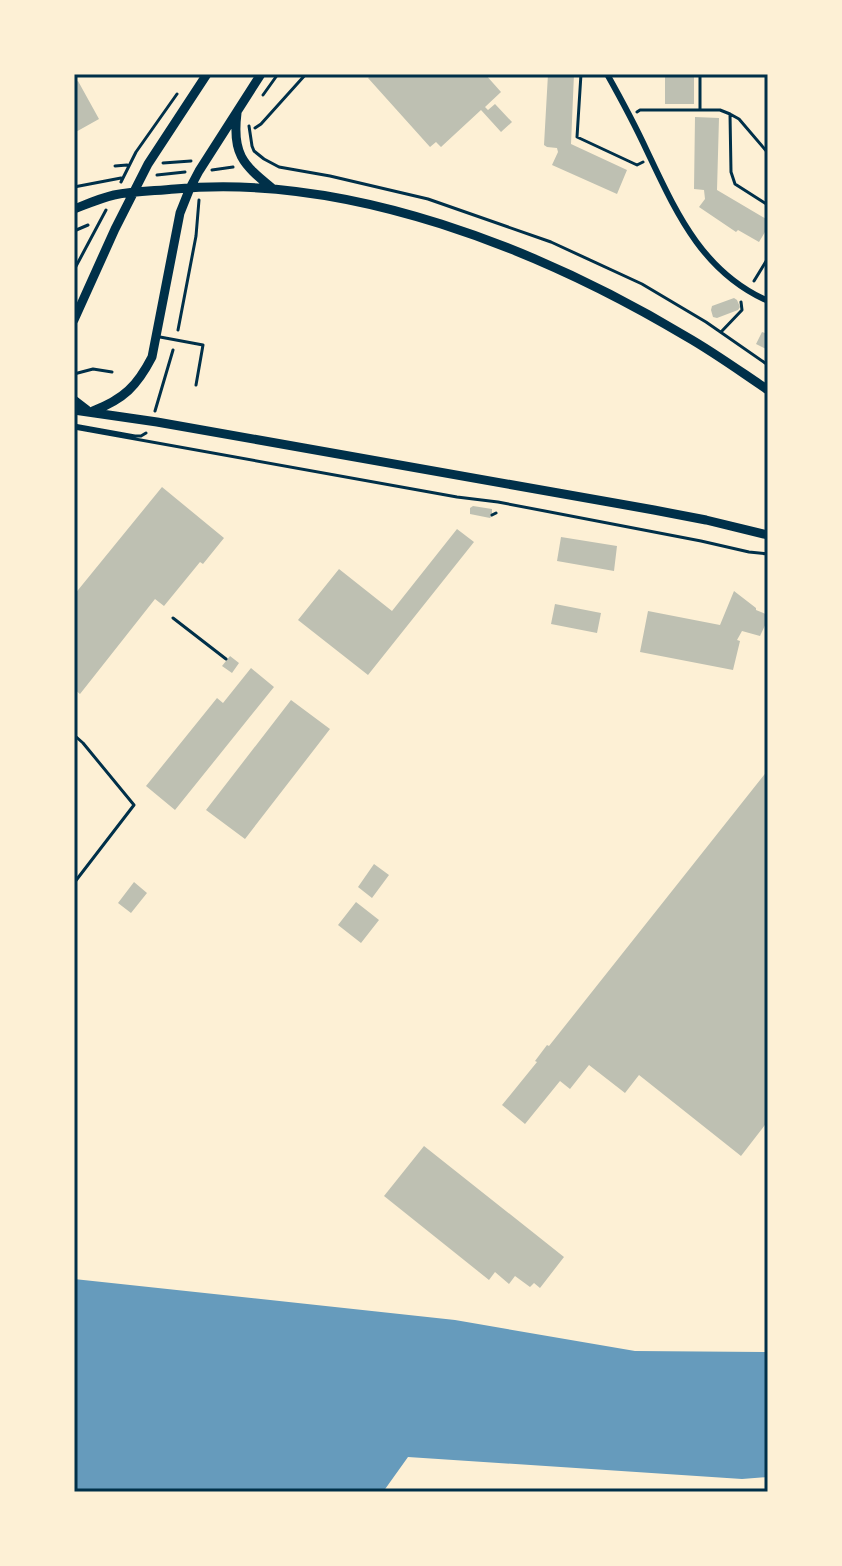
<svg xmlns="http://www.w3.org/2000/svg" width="842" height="1566" font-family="'Source Serif 4',serif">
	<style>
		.water { fill: #669bbc }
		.building { fill: #bec0b2 }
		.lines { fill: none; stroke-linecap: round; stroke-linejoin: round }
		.path { stroke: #003049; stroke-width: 3 }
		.service { stroke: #003049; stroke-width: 3 }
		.minor { stroke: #003049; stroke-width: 6 }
		.secondary { stroke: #003049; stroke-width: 9 }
		.neatline { fill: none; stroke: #003049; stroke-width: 3 }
	</style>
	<rect width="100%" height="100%" fill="#fdf0d5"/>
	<path class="water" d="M74,1279L455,1320L635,1351L768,1352V1477L742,1479L408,1457L383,1492H74Z"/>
	<path class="building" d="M373,74H485L501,92L485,107L488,110L495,104L512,122L501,132L481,110L441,147L436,142L430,147L368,78Z
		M548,74H574L571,144L627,170L617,194L552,165L558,152L557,148L547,147L544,145Z
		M665,74H694V104H665Z
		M78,81L99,119L74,133V83Z
		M695,117L719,118L717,190L768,220V227L759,242L738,230L736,232L699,207L705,199L704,190L694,189Z
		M734,298L737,300L740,307L738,310L717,318L713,317L711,310L712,306Z
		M762,332L768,334V350L756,344Z
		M162,487L224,538L203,564L200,562L164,606L155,599L80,694L74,689V595Z
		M473,506L492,509V516L490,518L470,514V508Z
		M457,529L474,542L368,675L298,620L339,569L392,611Z
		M561,537L617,546L614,571L557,561Z
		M734,591L756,608V610L768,615V619L760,636L742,631L737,640L740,641L733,670L640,652L648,611L720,625Z
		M555,604L601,613L597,633L551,624Z
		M230,656L239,663L232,673L222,666Z
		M251,668L274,687L175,810L146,786L217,698L223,703Z
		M291,700L330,729L245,839L206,810Z
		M768,770V1121L741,1156L639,1075L625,1093L589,1065L570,1089L560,1081L525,1124L502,1105L537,1062L535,1061L547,1045L549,1046Z
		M374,864L389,875L372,898L358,887Z
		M134,882L147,893L131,913L118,903Z
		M356,902L379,920L361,943L338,925Z
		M424,1146L564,1257L540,1288L534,1283L530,1287L515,1276L509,1284L495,1272L489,1280L384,1196Z"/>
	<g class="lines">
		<path class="path" d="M581,74L577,137L637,165L643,162
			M263,95L278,74
			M700,110H720L730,114L731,172L735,184L768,205
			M637,112L640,110H700V74
			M730,114L739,119L768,153
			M249,126L252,146L254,151L264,159L279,167L330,176L428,199L551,242L642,284L706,322L768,365
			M255,128L261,124L306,74
			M163,163L191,161
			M115,166L127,165
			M212,170L233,167
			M157,175L185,172
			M121,182L136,152L177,94
			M74,187L121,178
			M74,231L88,225
			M74,270L106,210
			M754,281L768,258
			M178,330L196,236L199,200
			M721,332L742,310L741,302
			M74,374L93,369L112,372
			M155,411L173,350
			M74,425L135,436H141L146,433
			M74,428L457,497L498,502L701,541L749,552L768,554
			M492,515L496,513
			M173,618L226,659"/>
		<path class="service" d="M160,337L203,345L196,385
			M74,735L83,743L134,805L74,883"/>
		<path class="minor" d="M607,74C621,99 635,125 647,151C676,212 702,272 768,301"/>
		<path class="secondary" d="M237,113C232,153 242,164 272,188
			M74,209C87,204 101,198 114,195C134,191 155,191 175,189C349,173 540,249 687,337C715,353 741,372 768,390
			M74,320L115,229L148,164L207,74
			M74,400L87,410
			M74,410L157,422L654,510L706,520L768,535
			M93,411C124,399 137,386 152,357L180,213L190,188L199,171L261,74"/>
	</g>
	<rect width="842" height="1566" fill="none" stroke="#fdf0d5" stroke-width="152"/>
	<rect x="76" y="76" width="690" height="1414" class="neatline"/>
</svg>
